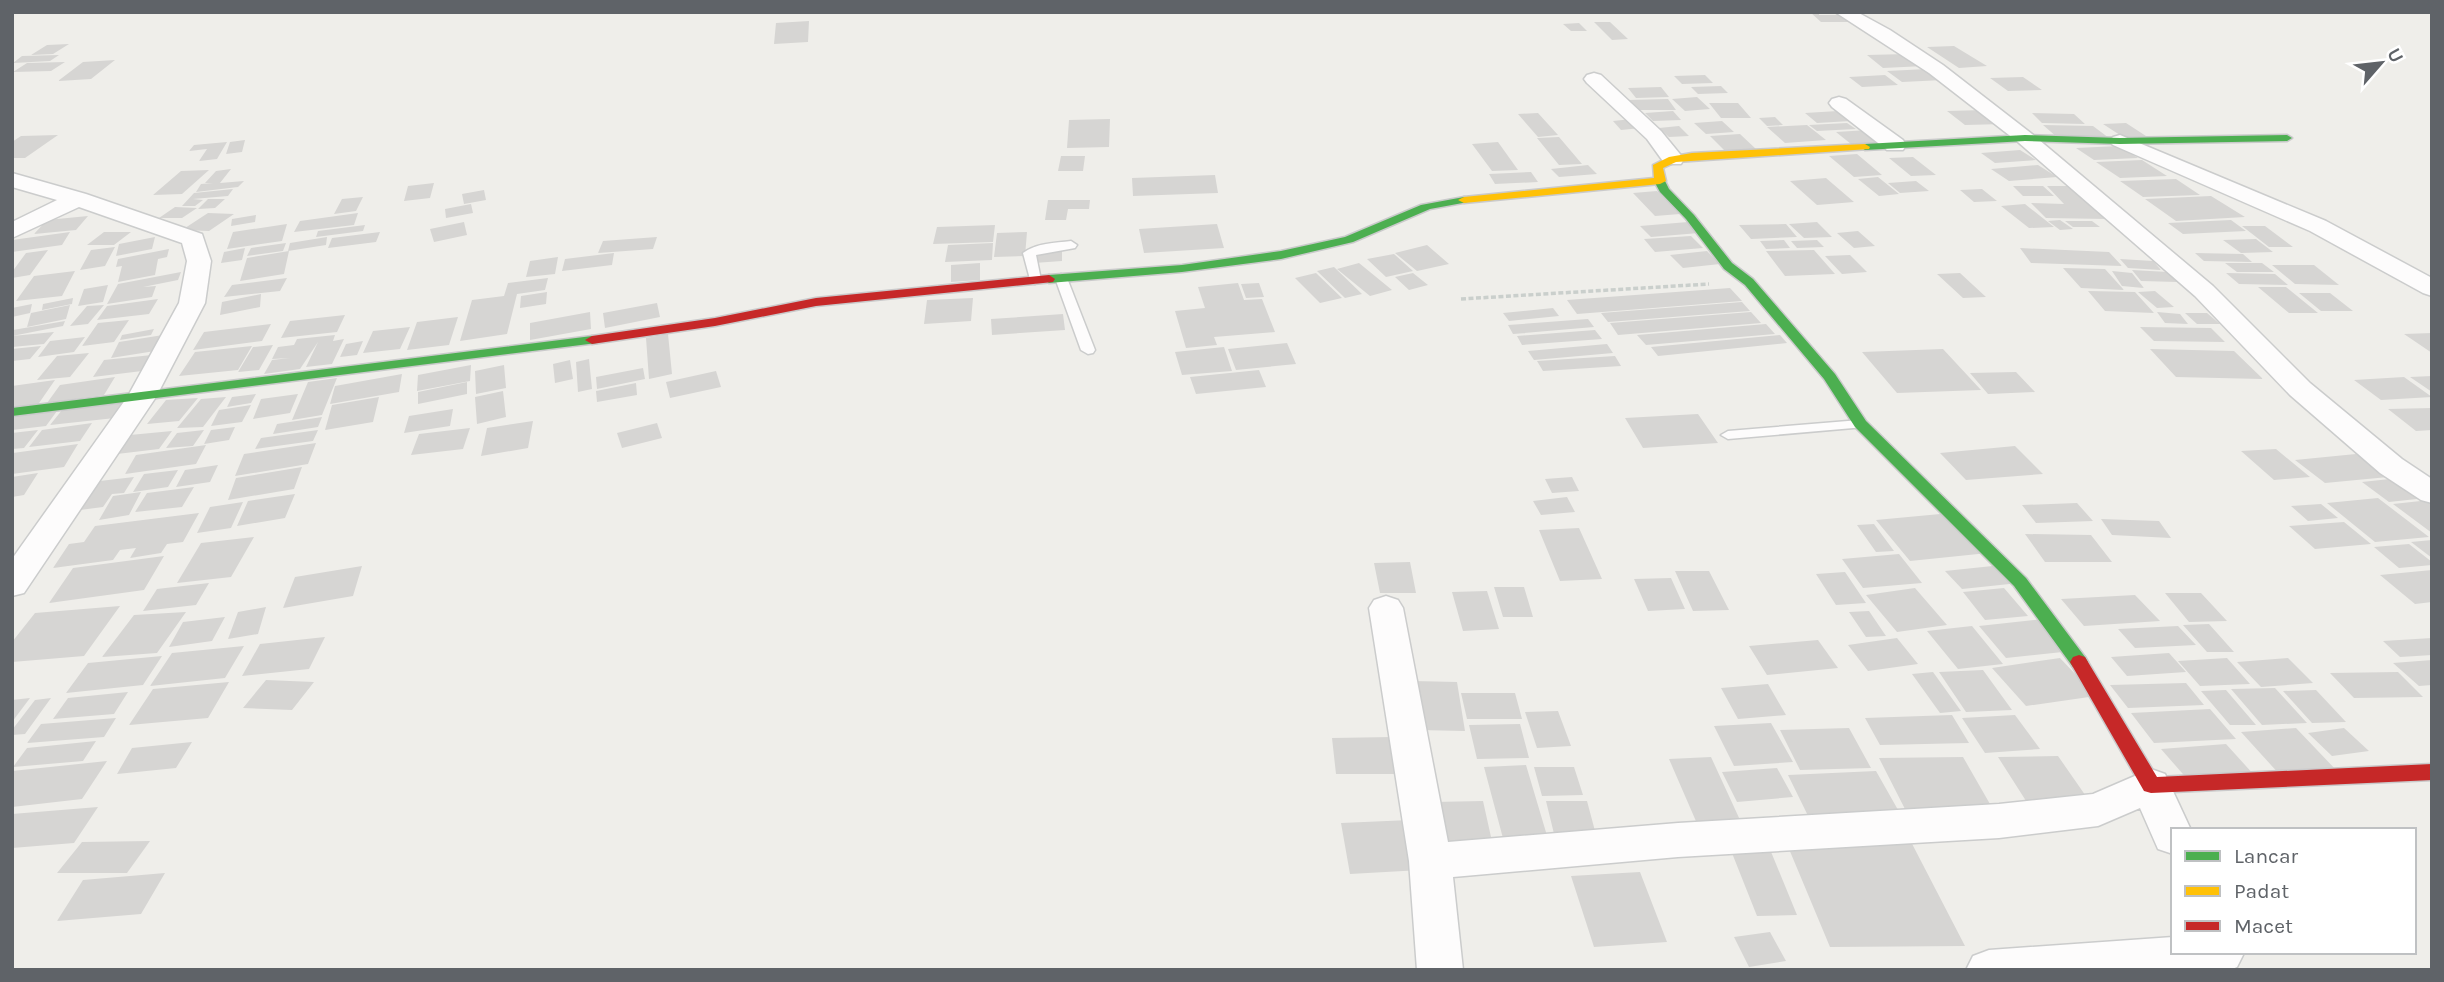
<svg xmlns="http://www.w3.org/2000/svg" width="2444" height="982" font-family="Karla,sans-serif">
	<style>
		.building { fill: #d6d5d3 }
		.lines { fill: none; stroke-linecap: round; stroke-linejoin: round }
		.lane-casing { stroke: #cbcccc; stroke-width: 3 }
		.street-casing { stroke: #cbcccc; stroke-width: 3 }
		.fast-casing { stroke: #cacacb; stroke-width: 3 }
		.slow-casing { stroke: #cacacb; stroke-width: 3 }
		.jam-casing { stroke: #cacacb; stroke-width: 3 }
		.path { stroke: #cacfcc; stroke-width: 3.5; stroke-dasharray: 5 2.5; stroke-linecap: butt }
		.lane { fill: #fdfcfc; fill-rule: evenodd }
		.street { fill: #fdfcfc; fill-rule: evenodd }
		.fast { fill: #4caf50; fill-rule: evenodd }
		.slow { fill: #ffc107; fill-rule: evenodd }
		.jam { fill: #c62828; fill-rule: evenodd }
	</style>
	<rect width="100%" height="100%" fill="#efeeea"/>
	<path class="building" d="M1810,12H1819V15H1841L1850,22H1821Z
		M809,21L808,42L774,44L776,23Z
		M1594,22H1610L1628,39L1612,40Z
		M1579,23L1587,31H1571L1563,24Z
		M69,44L53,54L31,55L47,45Z
		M1954,46L1987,66L1959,68L1927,47Z
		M1907,54L1924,66L1883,68L1867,55Z
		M59,55L50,61L13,63L22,56Z
		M115,60L91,79L58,81L83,62Z
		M65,62L51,71L13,72L27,63Z
		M1927,69L1943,80L1902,82L1887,71Z
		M1705,75L1713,83L1682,84L1674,76Z
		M1885,75L1898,85L1862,87L1849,77Z
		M2023,77L2042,90L2008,91L1990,78Z
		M1721,86L1728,93L1698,94L1691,87Z
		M1661,87L1669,97L1636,98L1628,88Z
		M1697,97L1710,109L1685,111L1672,99Z
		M1668,99L1676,110H1636L1628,100Z
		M1709,103H1738L1751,118H1721Z
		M1985,110L2004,124L1965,125L1947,111Z
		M1673,111L1681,120L1653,121L1645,113Z
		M1838,111L1851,121L1817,123L1805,113Z
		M1538,113L1558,135L1538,137L1518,114Z
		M2032,113L2074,114L2085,124L2042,123Z
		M1775,117L1783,125L1767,126L1759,118Z
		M1110,119L1109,147L1067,148L1069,120Z
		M1632,119L1641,128L1621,130L1613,121Z
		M1722,121L1734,132L1706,134L1694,123Z
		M1847,123L1856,129L1817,131L1809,125Z
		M2126,123L2146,136L2123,137L2103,124Z
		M1807,125L1826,140L1785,143L1767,127Z
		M2043,125L2093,126L2109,138H2058Z
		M1679,126L1689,136L1669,137L1659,128Z
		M1868,130L1883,143L1851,144L1836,132Z
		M1740,134L1757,150L1726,152L1710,136Z
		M58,135L25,158H12V142L21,136Z
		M1559,137L1582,164L1559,165L1537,138Z
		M245,140L242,152L226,154L230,142Z
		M227,142L217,159L199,161L207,149L189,151L194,145Z
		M1498,142L1518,170L1492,171L1472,144Z
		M2119,146L2138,158L2094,160L2076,148Z
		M2020,150L2036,160L1995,163L1981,153Z
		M1857,154L1882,175L1854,177L1829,156Z
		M1061,156H1085L1083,171H1058Z
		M1913,157L1936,175L1911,176L1889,158Z
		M2142,160L2167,176L2120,178L2096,162Z
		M1588,165L1597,174L1559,177L1551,169Z
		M2038,165L2057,177L2009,181L1991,169Z
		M231,169L220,183L244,181L238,187L196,192L201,184L213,183H205L216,171Z
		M209,170L182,194L153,195L181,171Z
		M1531,172L1538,182L1495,184L1489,174Z
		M1215,175L1218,193L1133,196L1132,178Z
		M1878,177L1899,194L1879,196L1858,179Z
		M1826,178L1854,202L1817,205L1790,181Z
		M2176,179L2200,195L2143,197L2120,181Z
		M1916,181L1929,191L1900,193L1888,183Z
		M434,183L430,198L404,201L408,186Z
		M2013,186H2043L2054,196H2023Z
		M2047,186H2072L2108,219L2046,218L2031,203L2064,204Z
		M233,189L228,196L193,199L203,200L195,206H182L194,193Z
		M1982,189L1997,201L1974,202L1960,190Z
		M484,190L486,200L464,204L462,194Z
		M1657,191L1680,214L1655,216L1633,193Z
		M2211,196L2245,217L2176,221L2145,199Z
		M363,197L356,211L334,214L342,199Z
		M208,199H225L215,208L198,209Z
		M1048,200H1090L1089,209H1068L1066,220H1045Z
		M471,204L473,213L446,218L445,209Z
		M2025,204L2054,227L2029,228L2001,206Z
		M175,207L197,208L182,218H159Z
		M208,213L234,214L209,231L182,230Z
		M358,213L354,225L294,232L300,221Z
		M256,215L255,222L231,226L232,219Z
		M88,216L76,230L34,234L47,220Z
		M2060,220L2073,229L2060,230L2048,221Z
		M2231,220L2246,231L2183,234L2168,223Z
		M2065,221H2092L2100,227H2073Z
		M464,222L467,235L434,242L430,229Z
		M1688,222L1699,233L1651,237L1640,226Z
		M1817,222L1832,237L1804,238L1789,224Z
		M287,224L282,241L227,249L233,232Z
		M1217,224L1224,248L1144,253L1139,229Z
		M1786,224L1797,237L1751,239L1739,225Z
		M365,225L363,231L316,237L318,231Z
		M995,225L993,242L933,244L937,227Z
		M2242,226H2265L2293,247H2269Z
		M1858,231L1875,246L1854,248L1837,233Z
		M70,232L62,245L12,252V240Z
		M104,232H131L114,245H87Z
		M380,232L376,242L328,248L332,238Z
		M1027,232L1025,256L994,257L997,233Z
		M1691,236L1703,248L1655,252L1644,239Z
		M155,237L152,249L116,256L119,244Z
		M327,237L326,245L288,251L290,243Z
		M657,237L653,249L598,253L603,241Z
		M2256,239L2273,252L2241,253L2223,240Z
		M1784,240L1790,248L1766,249L1760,241Z
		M1817,240L1824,247L1797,248L1791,241Z
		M286,243L283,251L247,256L251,248Z
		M993,243L992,260L945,262L948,245Z
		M1427,245L1449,264L1417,271L1395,253Z
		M115,247L105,266L80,270L91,250Z
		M245,248L242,260L221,263L224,252Z
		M2020,248L2109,252L2122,266L2031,263Z
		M169,249L167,257L158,259L155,275L118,282L122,266L116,267L118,259Z
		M48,250L30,275L12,278V272L26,253Z
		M1814,250L1835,274L1785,276L1766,251Z
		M289,251L284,274L240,281L247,258Z
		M1062,251V261L1034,263V253Z
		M1707,251L1720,264L1683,268L1670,255Z
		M614,253L612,265L562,271L565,259Z
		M2195,253L2243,254L2252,262L2204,261Z
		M1394,254L1413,271L1386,277L1367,259Z
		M1850,255L1867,272L1842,274L1825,256Z
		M558,257L555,274L526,277L530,261Z
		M2120,259L2153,261L2161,270L2128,268Z
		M980,263V280L951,282V265Z
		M1359,263L1392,290L1370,296L1337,269Z
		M2225,263H2262L2274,272H2237Z
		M2272,265H2314L2339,285L2295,284Z
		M1334,267L1362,294L1345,298L1317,271Z
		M2063,268L2105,269L2124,290L2081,288Z
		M2132,270L2168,272L2178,282L2141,281Z
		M75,271L62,296L16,301L34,276Z
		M2112,271L2132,273L2144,288L2122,286Z
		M181,272L178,280L143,287L156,286L152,297L107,304L118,284Z
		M1316,273L1342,298L1320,303L1295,278Z
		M1413,273L1428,285L1409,290L1395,277Z
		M1960,273L1986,297L1963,298L1937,274Z
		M2226,273L2275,274L2288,285L2239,284Z
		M287,278L280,291L224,297L232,285Z
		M548,278L545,290L517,294L507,334L460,341L472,300L504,296L508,283Z
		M1238,283L1244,300L1262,299L1275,332L1214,337L1217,345L1186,348L1175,311L1205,308L1198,287Z
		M1259,283L1264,297L1246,298L1241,284Z
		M108,285L103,302L78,306L84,289Z
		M2258,287H2286L2318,313H2289Z
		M1730,288L1742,301L1577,314L1567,300Z
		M2088,291L2135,292L2154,313L2105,311Z
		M2155,291L2174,307L2157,308L2138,292Z
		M547,292L546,304L520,308L521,296Z
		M2299,293H2330L2353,311H2321Z
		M261,294L260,307L220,315L222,302Z
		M73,298L72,304L42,310L43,304Z
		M973,298L971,321L924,324L927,300Z
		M158,299L149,314L97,320L107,306Z
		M1742,302L1750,311L1608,322L1601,313Z
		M657,303L660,317L605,328L603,313Z
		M32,304L30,313L12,317V308Z
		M70,305L66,319L27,327L31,313Z
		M104,305L88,324L70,326L87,306Z
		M1553,308L1559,316L1509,321L1503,313Z
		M590,312L591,329L530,340V323Z
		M1751,312L1761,323L1618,335L1610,323Z
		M2157,312L2180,314L2188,324L2165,323Z
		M2185,313H2207L2220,324H2197Z
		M1063,314L1065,330L992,335L991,319Z
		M345,315L337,332L281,338L290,321Z
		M458,317L449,345L407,350L417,322Z
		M1588,319L1594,327L1513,334L1508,325Z
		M129,320L114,342L82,346L98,323Z
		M65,321L63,326L12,336L13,330Z
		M271,324L262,341L193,350L204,332Z
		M1766,324L1775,334L1646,345L1637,335Z
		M410,327L400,349L363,353L373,331Z
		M2140,327L2211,328L2225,342L2154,341Z
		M154,329L151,335L120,340L122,335Z
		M1595,330L1602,339L1522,345L1517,336Z
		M54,332L44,344L12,347V336Z
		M2432,333V353L2404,334Z
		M668,334L672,374L649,379L646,338Z
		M163,335L155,351L111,358L119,342Z
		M335,335L333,341L344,339L332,364L306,367L318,342L300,369L264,374L272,360L290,358L272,359L278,347L294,345L297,339Z
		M1780,335L1787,343L1658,356L1651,347Z
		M85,337L74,352L38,357L50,341Z
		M363,341L357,355L340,357L346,344Z
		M1287,343L1296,364L1236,370L1228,349Z
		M1607,344L1613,353L1534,360L1528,351Z
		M273,345L259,370L238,372L253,347Z
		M41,346L30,359L12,361V349Z
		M252,346L238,370L179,376L195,352Z
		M1224,347L1232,371L1182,375L1175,352Z
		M1943,349L1981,390L1897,393L1862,352Z
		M2150,349L2234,351L2263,379L2176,377Z
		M89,353L70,377L37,380L57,356Z
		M152,355L142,371L93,377L104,360Z
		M1615,356L1621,366L1543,371L1537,361Z
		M589,359L592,389L578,392L576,362Z
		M570,360L573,379L555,383L553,364Z
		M471,365L470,381L417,391L418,375Z
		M504,365L506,388L476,394L475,371Z
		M643,368L645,379L597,389L596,377Z
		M1259,370L1266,387L1196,394L1190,377Z
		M716,371L721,387L670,398L666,382Z
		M2016,372L2035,392L1988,394L1970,373Z
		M402,374L399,392L330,404L335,386Z
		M2432,376V392L2410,377Z
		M115,377L104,395L47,403L60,385Z
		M2404,377L2432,397L2381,400L2354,380Z
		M337,378L322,415L292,420L308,382Z
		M55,380L37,406L12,409V386Z
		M467,382V394L418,404V392Z
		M636,383L637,395L597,402L596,391Z
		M503,391L506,417L477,424L475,397Z
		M256,394L251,403L227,407L232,397Z
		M298,394L290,413L253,419L261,399Z
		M226,397L203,427L177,428L201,399Z
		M379,397L373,422L325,430L332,405Z
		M198,398L179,421L147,424L166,400Z
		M126,403L115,418L50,425L62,410Z
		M251,405L242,422L211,426L219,410Z
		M2432,408V430L2416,431L2388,409Z
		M453,409L450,426L404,433L409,416Z
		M57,411L46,426L12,430V416Z
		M1698,414L1718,443L1643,448L1625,418Z
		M322,417L318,427L273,434L277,424Z
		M533,421L528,448L481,456L487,428Z
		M92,423L80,441L29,447L42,430Z
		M657,423L662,438L622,448L617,433Z
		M235,427L229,440L204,444L211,430Z
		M470,428L463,449L411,455L419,434Z
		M38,430L24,448L12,449V433Z
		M204,430L193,446L166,448L177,433Z
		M318,430L313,441L255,449L261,438Z
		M172,431L159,449L117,454L130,435Z
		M316,443L308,464L235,476L244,454Z
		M78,444L64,467L12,474L13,453Z
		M206,445L196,464L125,474L136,455Z
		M2015,446L2043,474L1966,480L1940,453Z
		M2276,449L2310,477L2274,480L2241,451Z
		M2356,454L2388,477L2325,483L2295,460Z
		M218,465L210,482L176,487L185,470Z
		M302,467L294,489L228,500L236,478Z
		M178,470L168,487L133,492L144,474Z
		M38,473L24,495L12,497V477Z
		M134,477L124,493L112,494L103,507L80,510L100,481Z
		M1572,477L1579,491L1552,493L1545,479Z
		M2399,478L2426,498L2389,502L2362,482Z
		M194,487L182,507L135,512L147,493Z
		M141,492L129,515L99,520L113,496Z
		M295,494L285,518L237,526L248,501Z
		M1567,497L1575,512L1541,515L1533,501Z
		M2378,498L2429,537L2375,542L2327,503Z
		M2430,500L2432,533L2393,504Z
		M243,502L231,528L197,533L210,507Z
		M2077,503L2093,521L2036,523L2022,505Z
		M2321,504L2338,518L2308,521L2291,506Z
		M199,513L183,542L167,544L161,553L130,558L136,548L120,550L113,560L53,568L69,544L84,542L95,526Z
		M1951,513L1988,553L1910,561L1876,520Z
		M2101,519L2159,521L2171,538L2112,535Z
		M2344,522L2371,544L2315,549L2289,526Z
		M1874,524L1894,551L1876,552L1857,525Z
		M1579,528L1602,579L1560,581L1539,530Z
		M2025,534L2091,535L2112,562H2045Z
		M254,537L231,577L177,583L201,543Z
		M2432,540V558L2411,542Z
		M2409,544L2432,562V565L2399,568L2374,547Z
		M1899,554L1922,583L1863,588L1842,559Z
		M164,556L144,590L49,603L73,568Z
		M1410,562L1416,593H1380L1374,563Z
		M2002,565L2019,583L1962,589L1945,571Z
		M362,566L353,596L283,608L295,577Z
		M2432,570V602L2415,604L2380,575Z
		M1675,571H1709L1729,610L1693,611Z
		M1845,572L1866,603L1836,605L1816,574Z
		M1671,578L1685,609L1648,611L1634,579Z
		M209,583L196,605L143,611L157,589Z
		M1494,587H1524L1533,617H1503Z
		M1915,588L1947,625L1897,632L1866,595Z
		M2004,588L2028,616L1985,620L1963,592Z
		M1487,591L1499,629L1463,631L1452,592Z
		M2165,593H2201L2227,621L2189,622Z
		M2135,595L2160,621L2084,626L2061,599Z
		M120,606L84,656L12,662V642L35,613Z
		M266,607L258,634L228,639L238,612Z
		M1869,611L1886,636L1866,637L1849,612Z
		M186,612L157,653L102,657L134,615Z
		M225,617L212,641L169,647L183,622Z
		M2043,619L2072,651L2006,658L1979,626Z
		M2209,624L2234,652H2207L2183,625Z
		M1972,626L2003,664L1958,669L1927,631Z
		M2178,626L2196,645L2135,648L2118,629Z
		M325,637L309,669L242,676L260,644Z
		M1897,638L1918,664L1868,671L1848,645Z
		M2432,638V655L2400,657L2383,641Z
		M1818,640L1838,668L1767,675L1749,646Z
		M244,646L225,678L150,686L172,653Z
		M2169,653L2186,672L2127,676L2111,657Z
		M162,656L143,685L66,693L88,663Z
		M2060,658L2096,696L2026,706L1992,668Z
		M2227,658L2250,684L2200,686L2178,661Z
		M2288,658L2313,683L2261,687L2237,662Z
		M2432,660V685L2419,686L2393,663Z
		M1983,670L2012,710L1966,712L1939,672Z
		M1933,672L1961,711L1940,713L1912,674Z
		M2398,672L2423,697L2354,698L2330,673Z
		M266,680L314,682L292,710L243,708Z
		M1413,681L1457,682L1465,731L1418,730Z
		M229,682L208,718L129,725L153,689Z
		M2186,683L2204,705L2128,708L2110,685Z
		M1768,684L1786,715L1738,719L1721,688Z
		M2275,688L2307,723L2262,725L2231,689Z
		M2226,690L2256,725H2230L2201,691Z
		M2316,690L2346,722L2312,723L2283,691Z
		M128,692L114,714L53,719L68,698Z
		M1461,693H1515L1522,719H1467Z
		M30,698L12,722V700Z
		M51,698L25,734L12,735V730L35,700Z
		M2210,709L2236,739L2154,743L2131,713Z
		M1558,711L1571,746L1537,748L1525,712Z
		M1952,715L1969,743L1880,745L1865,718Z
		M2015,715L2040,749L1985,753L1962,718Z
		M116,718L104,737L27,743L41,724Z
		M1771,723L1793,762L1734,766L1714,726Z
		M1520,724L1529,758L1477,759L1469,725Z
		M1849,728L1871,768L1800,770L1780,730Z
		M2296,728L2338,772L2281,776L2241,732Z
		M2344,728L2369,751L2332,756L2308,733Z
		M1392,737L1398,774H1336L1332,738Z
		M96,741L83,761L13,767L27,748Z
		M192,742L176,768L117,774L132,748Z
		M2226,744L2255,776L2189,781L2161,749Z
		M2058,756L2090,802L2028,804L1998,757Z
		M1711,757L1746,833L1702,835L1669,759Z
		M1963,757L1994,811H1906L1879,758Z
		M107,761L82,799L12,807V771Z
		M1526,765L1548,839L1504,842L1484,767Z
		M1534,767H1574L1583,795L1542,796Z
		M1777,768L1793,797L1737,802L1722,772Z
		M1876,771L1906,824L1814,828L1788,775Z
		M1483,801L1495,855L1443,857L1433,802Z
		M1546,801H1587L1599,846H1557Z
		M98,807L74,843L12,848V814Z
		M1410,820L1421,870L1350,874L1341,823Z
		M1908,836L1965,946L1830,947L1784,837Z
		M150,841L127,873H57L82,842Z
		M1767,842L1797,915L1757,916L1728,843Z
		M1640,872L1667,942L1594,947L1571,876Z
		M165,873L141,914L57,921L83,880Z
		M1770,932L1786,961L1749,967L1734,937Z"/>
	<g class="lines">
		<g class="lane-casing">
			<path id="lane" d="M1071,241L1077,245L1075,248L1036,255L1041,280L1035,284L1031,283L1023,253C1036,243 1055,243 1071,241Z
				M1061,274L1067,278L1095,350L1093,353L1088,354L1081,350L1055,278Z
				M1860,420L1865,421L1867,424L1865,427L1728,439L1721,435L1728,431Z"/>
		</g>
		<g class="street-casing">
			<path id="street" d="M1835,12H1857L1890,30L1943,65L2032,134L2213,286L2310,383L2402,459L2432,479V503L2421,500L2380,473L2290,395L2195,296L2018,142L1929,73Z
				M1594,73L1601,75L1661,131L1684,159L1681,164H1665L1647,139L1587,83L1584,79L1587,75Z
				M1839,97L1846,99L1903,140L1906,145L1903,150H1887L1832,107L1829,103L1832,99Z
				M2120,135L2326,221L2432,278V296L2423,293L2310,231L2113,145L2109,141L2113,137Z
				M12,173L86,194L202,234L211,261L205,303L156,397L24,593L12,596V559L128,396L179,303L187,261L182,243L79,207L12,238V222L57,200L12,187Z
				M1386,596L1398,600L1403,608L1448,842L1678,823L1999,804L2093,794L2151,769L2165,774L2191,830H2173V854L2158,849L2140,808L2098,826L1999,838L1678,857L1453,877L1463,970H1417L1409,861L1369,608L1374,600Z
				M2173,937V952L2244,953L2237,967L2230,970H1966L1973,956L1989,950Z"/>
		</g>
		<g class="fast-casing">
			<path id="fast" d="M2025,135L2120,138L2287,135L2292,138L2287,141L2120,144L2025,141L1865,150L1860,147L1865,144Z
				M1656,179H1664L1669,189L1694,215L1732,263L1753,279L1835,374L1866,421L2026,578L2085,657L2088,662L2085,667H2073L2014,586L1855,427L1824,379L1745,285L1724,269L1686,219L1660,192L1654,181Z
				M1464,197L1468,198V202L1430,209L1353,242L1281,259L1182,272L1049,283L1043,279L1049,275L1182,265L1281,251L1345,237L1421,205Z
				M592,336L597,337L599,340L597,343L12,416V408Z"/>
		</g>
		<g class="slow-casing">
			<path id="slow" d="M1865,144L1870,147L1869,149L1676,162L1663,168L1666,181L1660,184L1464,203L1458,200L1464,197L1654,178L1653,165L1669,157L1692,153Z"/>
		</g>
		<g class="jam-casing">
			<path id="jam" d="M1049,275L1055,279L1053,282L816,306L715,326L592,344L585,340L592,336L715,318L816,298Z
				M2079,655L2085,657L2157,777L2432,764V780L2151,793L2144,791L2070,662L2073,657Z"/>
		</g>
		<path class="path" d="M1461,299L1709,284"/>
		<use href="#lane" class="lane"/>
		<use href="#street" class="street"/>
		<use href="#fast" class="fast"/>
		<use href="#slow" class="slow"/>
		<use href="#jam" class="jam"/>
	</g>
	<rect width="2444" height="982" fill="none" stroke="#5f6368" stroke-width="28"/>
	<rect x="2171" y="828" width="245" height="126" fill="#ffffff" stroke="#bfc1c3" stroke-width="2"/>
	<rect x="2185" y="851" width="35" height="10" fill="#4caf50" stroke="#bfc1c3" stroke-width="2"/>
	<text x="2234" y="863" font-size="21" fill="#5f6368">Lancar</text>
	<rect x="2185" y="886" width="35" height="10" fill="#ffc107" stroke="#bfc1c3" stroke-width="2"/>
	<text x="2234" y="898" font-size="21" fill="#5f6368">Padat</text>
	<rect x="2185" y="921" width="35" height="10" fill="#c62828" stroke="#bfc1c3" stroke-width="2"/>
	<text x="2234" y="933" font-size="21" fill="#5f6368">Macet</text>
	<g transform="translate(2381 63) rotate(62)" stroke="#ffffff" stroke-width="5" paint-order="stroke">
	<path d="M0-5L12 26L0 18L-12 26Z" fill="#5f6368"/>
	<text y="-10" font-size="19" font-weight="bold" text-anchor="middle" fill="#5f6368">U</text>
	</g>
</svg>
